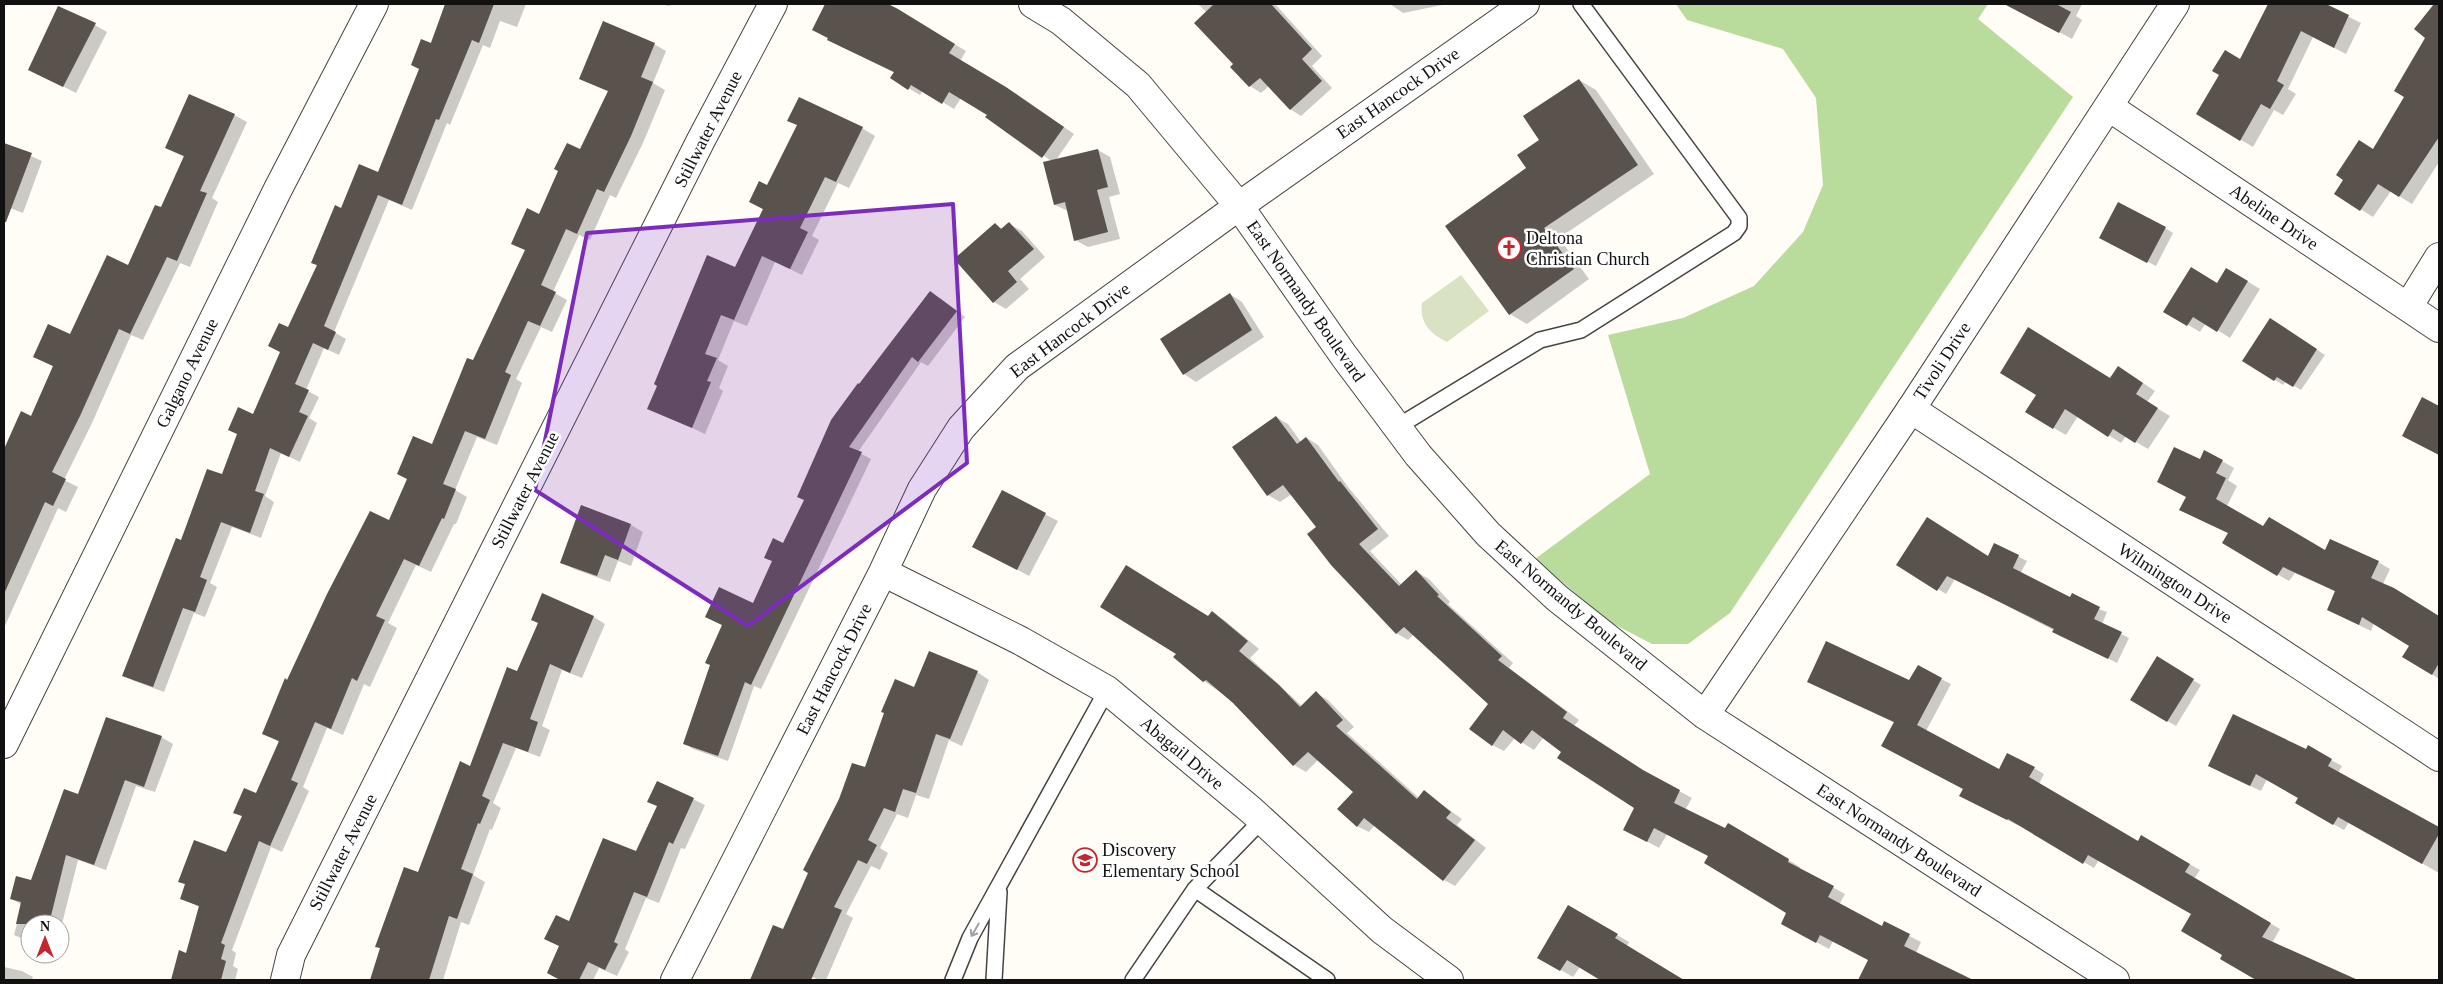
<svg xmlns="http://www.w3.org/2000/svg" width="2443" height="984" font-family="Georgia,serif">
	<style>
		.forest { fill: #b9dc9c }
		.cemetery { fill: #d9e3c4 }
		.shadow { fill: #0003 }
		.building { fill: #5a524d }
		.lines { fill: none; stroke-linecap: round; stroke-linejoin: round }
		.service-casing { stroke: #444; stroke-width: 18 }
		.minor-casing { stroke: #444; stroke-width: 30 }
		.tertiary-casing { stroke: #444; stroke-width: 30 }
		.service { stroke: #fff; stroke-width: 15 }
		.minor { stroke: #fff; stroke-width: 28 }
		.tertiary { stroke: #fff; stroke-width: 28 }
		.oneway { stroke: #a0a0a0 }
		.marked { fill: #7b2cbf; fill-opacity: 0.2; stroke: #7b2cbf; stroke-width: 4; stroke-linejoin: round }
		.labels { text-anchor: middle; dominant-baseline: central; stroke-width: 5; stroke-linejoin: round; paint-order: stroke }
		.street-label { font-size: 18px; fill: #111; stroke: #fff }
		.poi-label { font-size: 18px; fill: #111; stroke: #fff; text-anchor: start }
	</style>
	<rect width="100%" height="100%" fill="#fffdf5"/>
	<path class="forest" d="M1676,4H1988L1978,19L2073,97L1730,613L1688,644H1652L1608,621L1535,559L1650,474L1608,335L1683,318L1754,286L1803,232L1823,185L1816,98L1783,49L1687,20Z"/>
	<path class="cemetery" d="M1461,275L1489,311L1447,342C1430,334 1419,322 1422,303Z"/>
	<path class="shadow" d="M446,4H526L517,27L500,21L490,48L483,45L450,125L447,123L412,210L389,200L334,332L346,339L339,355L324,348L306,390L319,397L309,418L317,423L300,462L281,453L265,496L274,502L261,538L232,527L210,583L217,587L205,617L194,613L164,692L134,681L124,675L181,541L223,476L254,416L282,352L289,329L318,266L312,263L342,210L379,173Z
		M664,4H676L668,6Z
		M826,4H885L898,10L966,51L960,61L1018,95L1074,134L1056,160L1098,150L1110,157L1120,194L1109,197L1120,239L1088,247L1075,240L1068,211L1055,205L1051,161L989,115L961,98L954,109L923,90L920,95L908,88L895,73L840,46L814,30Z
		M1198,4H1275L1322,56L1312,66L1332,88L1301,116L1290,109L1269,86L1261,93L1250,86L1232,67L1234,65L1207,13Z
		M1390,4H1447L1403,13Z
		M2008,4H2082L2076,16L2082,20L2072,39Z
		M2269,4H2323L2361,23L2346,54L2313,37L2288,89L2296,94L2283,115L2274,110L2253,147L2197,114L2241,61Z
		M95,25L107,32L76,93L29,69Z
		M654,44L666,51L653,83L665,90L643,143L616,198L610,195L590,240L579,235L553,292L567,300L552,332L541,327L516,379L522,383L497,445L477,437L455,490L467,497L456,524H454L431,572L416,565L388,623L397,628L370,687L364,684L343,735L327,728L303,787L309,791L282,852L271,847L232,950L236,953L233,966L238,969L235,980H172L180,952L187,954L199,907L181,898L186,885L180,881L226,854L243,817L235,812L257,794L279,742L264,734L288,681L390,522L433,446L526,251L540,215L580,151L609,92L580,79Z
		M2419,51L2439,60V162L2412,204L2391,191L2373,217L2335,193L2374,150L2405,96Z
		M1579,80L1596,90L1654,174L1559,238L1589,279L1527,324L1510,314L1446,226L1527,168L1541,140Z
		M234,115L247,122L212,198L218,202L190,267L180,263L143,340L131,335L92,423L64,480L78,487L66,512L58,508L4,628V452L22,413L31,417L54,367L34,356L71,335L129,267L162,209L184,157L166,148Z
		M862,128L875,136L849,188L838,183L812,236L819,240L802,275L775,262L747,326L734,321L718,360L728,366L719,388L723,391L705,434L649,408L735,269L764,210L751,202L768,187Z
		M4,144L42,161L23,213L10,208L4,223Z
		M995,224L1003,229L1009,224L1022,231L1045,257L1020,279L1029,289L1006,309L994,302Z
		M2165,228L2173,233L2156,266L2109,242Z
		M2227,269L2260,289L2230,338L2206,323L2200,332L2165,311L2218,284Z
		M1230,294L1242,302L1264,337L1196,382L1184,374Z
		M940,298L965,317L928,366L921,362L858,452L871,459L761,689L754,686L728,761L693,749L684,743L724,626L706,617L754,604L860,386Z
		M2278,325L2325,355L2301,390L2286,381L2283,385L2244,360Z
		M2131,375L2155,391L2147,402L2170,416L2148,449L2126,436L2121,443L2078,416L2066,435L2026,412L2111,379Z
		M1276,417L1288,424L1301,442L1307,438L1318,445L1348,487L1389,536L1370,551L1402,585L1417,572L1429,579L1450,602L1448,604L1513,663L1509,668L1579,720L1574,726L1649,775L1692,798L1685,810L1725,830L1740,831L1800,867L1799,869L1845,894L1839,905L1882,927L1884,923L1921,942L1916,953L1974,980H1863L1860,979L1869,960L1833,941L1829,949L1794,930L1788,912L1710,856L1667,834L1659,848L1637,836L1636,808L1543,738L1534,750L1515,738L1504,751L1492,745L1490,704L1414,634L1408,640L1396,633L1292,494L1280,502L1268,495Z
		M2200,461H2222L2234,468L2228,480L2237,486L2227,506L2263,528L2325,552L2378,562L2390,569L2383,584L2439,617V679L2404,656L2411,645L2374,623L2371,631L2328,610L2336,592L2295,573L2289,581L2224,543L2230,534L2192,516L2187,497Z
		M1002,492L1058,521L1029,576L986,553Z
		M631,525L643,532L631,566L618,561L610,582L574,569L561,562Z
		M1995,544L2027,561L2020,574L2070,599L2107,612L2102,624L2129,638L2117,663L1955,579L1946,594L1897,564L1988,557Z
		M1212,613L1224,620L1259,649L1250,658L1302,706L1316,693L1328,700L1354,727L1347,733L1419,798L1424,792L1462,819L1457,825L1486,848L1455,886L1444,880L1375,825L1369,832L1357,826L1354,792L1318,760L1306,772L1294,765L1234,702L1204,681L1209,617Z
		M594,617L605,624L582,678L562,670L542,726L550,730L540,757L516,748L493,803L501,808L492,830L490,829L473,875L485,882L469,925L461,922L443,980H371L381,948L377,946L419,874L518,672Z
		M2157,658L2201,685L2176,726L2132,700Z
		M977,672L989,680L962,746L949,740L929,799L916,795L908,818L897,814L880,848L888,853L880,870L871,866L846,914L853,918L826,980H820L809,976L807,980H752L774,926L784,930L866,769L915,688Z
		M1941,679L1951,684L1926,731L2000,771L2034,768L2044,774L2039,784L2138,843L2142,837L2200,870L2194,879L2280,929L2272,943L2349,980H2260L2253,977L2193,914L2099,860L2094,868L2018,824L2017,825L1970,801L1964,789L1895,723L1808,682H1910Z
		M161,737L173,744L155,792L136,786L106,870L78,860L60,932V924H30V942L14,935L22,905L12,899L32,881L79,796Z
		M2308,747L2342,766L2338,773L2439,829V873L2349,822L2344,830L2296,803L2299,797L2267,779L2261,791L2220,772L2307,750Z
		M658,782L705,805L685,849L681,848L659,903L646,898L625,949L629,952L617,976L599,968L593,980H561L570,923L637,853L658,807Z
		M1569,906L1629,942L1627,946L1683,980H1602L1580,967L1573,977L1538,957Z
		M4,967L22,971L33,977L32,980H4Z"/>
	<path class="building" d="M445,4H494L479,43L472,40L439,120L436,119L402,205L378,195L324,326L336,332L328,350L313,343L295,384L309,390L299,412L308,416L289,457L270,448L255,491L264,494L250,533L221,522L200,577L207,580L195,612L183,608L153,687L122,676L176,538L181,540L207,469L222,474L237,434L228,430L238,407L253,414L280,352L268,346L279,323L288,327L317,265L311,263L335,205L341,208L359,164L378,172L419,69L411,65L421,39L431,43Z
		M825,4H888L898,9L955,44L949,53L1006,87L1064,127L1042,158L985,117L987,115L949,92L942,104L911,85L908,90L890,78L894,72L827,40L828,38L812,30Z
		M1214,4H1271L1312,49L1302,59L1322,81L1290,110L1260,78L1249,87L1230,67L1233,64L1194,23Z
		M2004,4H2056L2071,12L2059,33Z
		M2268,4H2326L2349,15L2334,48L2301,31L2277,81L2284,85L2270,109L2261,104L2240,141L2196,114L2219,75L2212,71L2225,50L2240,59Z
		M2434,4H2439V137L2399,197L2378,184L2360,211L2334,194L2343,180L2336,175L2359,140L2373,149L2404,97L2394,91L2425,38L2414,29Z
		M58,6L96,23L63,87L28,70Z
		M603,21L655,43L641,77L653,82L631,136L604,192L597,189L577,234L566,229L541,285L556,292L540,326L528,321L505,372L511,375L485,439L465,431L443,484L456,489L444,519L442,518L419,566L404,559L376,616L385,620L357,681L352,678L331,729L315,722L291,780L298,783L270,846L259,841L221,943L225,945L221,959L226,961L221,980H171L179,950L186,953L199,906L180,899L185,884L178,882L194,840L226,852L242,816L233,813L244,788L256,793L279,741L262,734L285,678L287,680L327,594L370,511L389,520L407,479L397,474L413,436L432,444L467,358L473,360L525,250L511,244L527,208L539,214L558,171L554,169L567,143L580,149L608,91L579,79Z
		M1579,79L1638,165L1544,228L1574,269L1509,315L1445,226L1526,168L1517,155L1539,140L1523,116Z
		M189,94L235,114L200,191L207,193L177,261L167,257L130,334L119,329L80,416L52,472L66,479L53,506L45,502L4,594V449L21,411L31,416L53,366L33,357L48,324L70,334L107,255L128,265L155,205L161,207L184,156L165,148Z
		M799,97L863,127L836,182L825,177L800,228L808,232L790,269L762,256L734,320L721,315L705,354L717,358L707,381L711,382L692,428L647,409L657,386L654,384L707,255L735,267L763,209L749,202L759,181L767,185L797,125L787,121Z
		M4,143L32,153L6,222H4Z
		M1098,149L1108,187L1097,190L1108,232L1074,241L1065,202L1054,205L1043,162Z
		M2118,202L2166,227L2147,263L2099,238Z
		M1009,222L1034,249L1008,271L1017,282L993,303L954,259L995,223L1001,229Z
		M2191,267L2217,283L2226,268L2248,281L2217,332L2193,317L2187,326L2163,312Z
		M930,291L957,311L918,362L912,357L849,447L862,452L751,685L745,682L718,756L683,744L710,665L705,663L722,625L705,617L719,587L753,603L772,561L764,558L773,538L783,543L804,500L797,497L831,420L858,383L859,384Z
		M1230,293L1252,330L1183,375L1160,339Z
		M2270,318L2317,349L2293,387L2277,377L2274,381L2242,361Z
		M2028,327L2110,378L2118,366L2143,383L2136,394L2158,408L2135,443L2113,429L2108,437L2065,409L2053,429L2025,412L2036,395L2000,373Z
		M2422,397L2439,406V455L2402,436Z
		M1276,416L1297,444L1306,437L1339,482L1340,481L1378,529L1359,544L1399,586L1416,570L1439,595L1437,596L1502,656L1498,660L1567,712L1563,718L1643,770L1680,790L1674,803L1725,828L1728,823L1789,859L1788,862L1834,886L1828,897L1882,926L1884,921L1910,934L1904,946L1973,980H1858L1868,960L1820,935L1816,943L1781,924L1786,913L1704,863L1708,856L1654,828L1647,842L1623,830L1634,808L1557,758L1561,752L1532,730L1521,744L1503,730L1492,746L1469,729L1488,704L1404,627L1396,634L1331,565L1307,534L1316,527L1283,485L1267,496L1232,447Z
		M2174,447L2200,459L2204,450L2223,460L2216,473L2226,478L2216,499L2263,526L2269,517L2325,550L2330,539L2379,561L2371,578L2394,588L2439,616V663L2432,675L2402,657L2409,646L2362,617L2359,625L2327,610L2335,591L2283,567L2277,576L2222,543L2228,533L2179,510L2186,497L2157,482Z
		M1002,490L1046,513L1017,570L972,547Z
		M581,505L631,524L618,560L605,555L597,576L560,563Z
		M1927,517L1988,556L1994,543L2019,555L2013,568L2070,597L2072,593L2100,607L2094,619L2122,632L2108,659L2052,632L2054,629L1947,576L1937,591L1896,565Z
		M1126,565L1208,616L1212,611L1248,641L1239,651L1279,685L1300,707L1316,691L1343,720L1336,726L1417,799L1424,790L1451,812L1446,818L1475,840L1443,881L1364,818L1357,827L1337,809L1353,792L1308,752L1293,766L1233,703L1206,680L1203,682L1173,657L1176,654L1100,607Z
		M542,593L594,616L570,673L550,664L530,719L538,722L528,752L503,743L482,796L490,800L480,824L478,823L461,869L473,874L457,919L449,916L429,980H370L380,948L375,947L404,867L418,872L460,761L470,766L507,667L517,671L538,623L531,620Z
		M1826,641L1909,680L1918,665L1942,678L1917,725L1999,769L2007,753L2035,767L2029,777L2138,841L2141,835L2190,864L2185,872L2271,923L2262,937L2358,980H2256L2220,959L2222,955L2181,931L2191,914L2088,855L2083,864L2008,819L2007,820L1959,796L1963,789L1881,746L1894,722L1807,682Z
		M929,651L978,671L950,739L936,734L916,793L903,789L895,812L884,808L868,840L877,845L867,864L858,860L834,907L842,910L811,980H750L773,925L783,929L808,873L803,870L839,799L852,763L865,767L884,713L881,712L895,679L914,687Z
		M2157,656L2194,679L2167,722L2130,700Z
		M2233,714L2306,749L2308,745L2332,759L2328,766L2439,827V834L2422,864L2338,817L2333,825L2295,803L2298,798L2256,774L2250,786L2208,766Z
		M106,717L162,736L144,787L125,780L94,865L66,855L49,924H16L21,902L10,899L16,876L31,880L64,789L78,794Z
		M657,781L694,798L673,844L669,842L647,897L634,892L614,942L618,944L605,970L588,962L579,980H560L547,973L559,946L544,939L556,915L569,921L603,838L636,851L657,806L647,802Z
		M1568,905L1618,934L1615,938L1684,980H1600L1567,960L1560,971L1537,958Z"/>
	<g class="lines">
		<g class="service-casing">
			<path id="service" d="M1397,427L1540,340L1581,330L1734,233L1739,226V218L1581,4
				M1195,889L1327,980
				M953,980L970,938L1107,690
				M994,980L999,892
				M1133,980L1195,889L1262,820"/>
		</g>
		<g class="minor-casing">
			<path id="minor" d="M2109,107L2439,328
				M2408,307L2439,257
				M1911,409L2439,757
				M883,572L1021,641L1107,690L1251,810L1382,930L1449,980
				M4,744L278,189L374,4
				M285,980L291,955L701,140L773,4
				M675,980L883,572L922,489L961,428L1017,367L1239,206L1525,4"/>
		</g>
		<g class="tertiary-casing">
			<path id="tertiary" d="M1033,4L1061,21L1138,85L1239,206L1344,356L1418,455L1488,534L1557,598L1705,715L2115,980
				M1705,715L1911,409L2175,4"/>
		</g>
		<use href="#service" class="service"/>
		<use href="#minor" class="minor"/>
		<use href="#tertiary" class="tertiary"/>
	</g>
	<defs><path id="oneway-shaft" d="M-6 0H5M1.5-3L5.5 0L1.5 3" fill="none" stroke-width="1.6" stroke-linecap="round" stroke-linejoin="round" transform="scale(1.25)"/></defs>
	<use class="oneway" href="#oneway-shaft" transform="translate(975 930) rotate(120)"/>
	<path class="marked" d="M953,204L967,463L748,626L535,490L587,233Z"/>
	<defs>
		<g id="church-ring" transform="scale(1.25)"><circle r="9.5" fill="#fff" stroke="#c4262e" stroke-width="1.5"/><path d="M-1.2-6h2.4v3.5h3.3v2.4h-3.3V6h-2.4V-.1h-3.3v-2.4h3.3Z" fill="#c4262e"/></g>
		<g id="school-ring" transform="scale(1.25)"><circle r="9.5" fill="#fff" stroke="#c4262e" stroke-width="1.5"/><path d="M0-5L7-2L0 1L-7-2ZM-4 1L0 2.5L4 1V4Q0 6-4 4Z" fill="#c4262e"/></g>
	</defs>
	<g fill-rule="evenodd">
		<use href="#church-ring" x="1509" y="248"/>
		<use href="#school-ring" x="1085" y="860"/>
	</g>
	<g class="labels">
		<g class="street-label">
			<text transform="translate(1398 93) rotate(-35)">East Hancock Drive</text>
			<text transform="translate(708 129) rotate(-63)">Stillwater Avenue</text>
			<text transform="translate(2274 217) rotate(34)">Abeline Drive</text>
			<text transform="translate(1306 301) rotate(55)">East Normandy Boulevard</text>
			<text transform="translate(1070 330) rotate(-37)">East Hancock Drive</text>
			<text transform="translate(1942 361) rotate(-57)">Tivoli Drive</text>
			<text transform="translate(187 373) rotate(-64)">Galgano Avenue</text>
			<text transform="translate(525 490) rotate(-63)">Stillwater Avenue</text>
			<text transform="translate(2175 583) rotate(33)">Wilmington Drive</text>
			<text transform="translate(1571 605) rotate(40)">East Normandy Boulevard</text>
			<text transform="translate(834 669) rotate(-63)">East Hancock Drive</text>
			<text transform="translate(1182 753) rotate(40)">Abagail Drive</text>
			<text transform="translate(1899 840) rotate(33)">East Normandy Boulevard</text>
			<text transform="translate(343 852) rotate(-63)">Stillwater Avenue</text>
		</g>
		<g class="poi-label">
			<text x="1526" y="238">Deltona<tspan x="1526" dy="21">Christian Church</tspan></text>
			<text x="1102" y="850">Discovery<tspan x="1102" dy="21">Elementary School</tspan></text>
		</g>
	</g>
	<rect width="2443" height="984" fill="none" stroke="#111111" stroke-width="10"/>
	<g transform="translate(45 939)"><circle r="24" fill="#ffffff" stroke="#a0a0a0"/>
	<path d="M0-4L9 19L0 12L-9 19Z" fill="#c4262e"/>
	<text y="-8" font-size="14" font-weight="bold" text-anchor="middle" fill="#111111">N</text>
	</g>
</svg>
